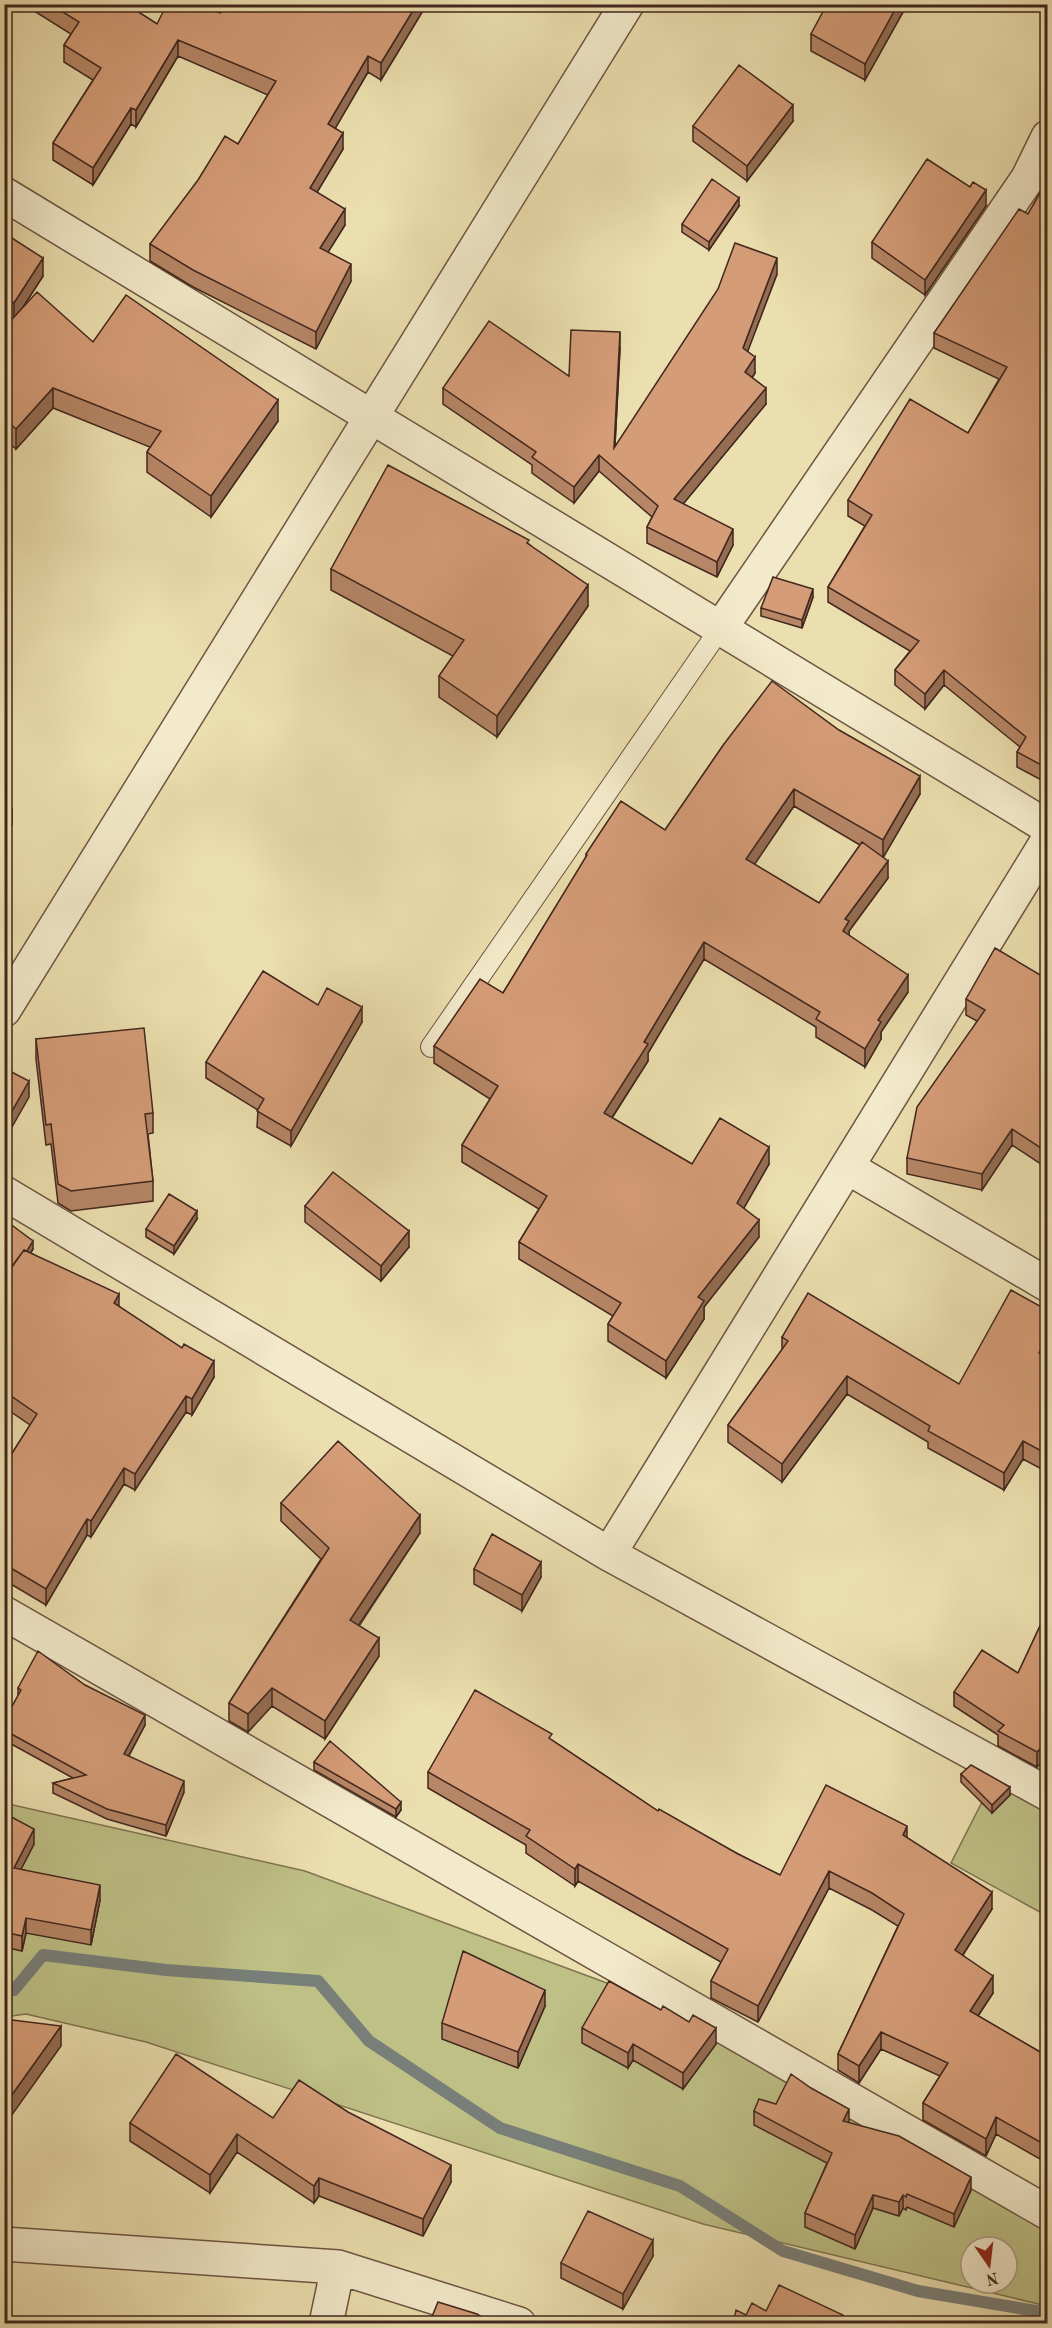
<svg xmlns="http://www.w3.org/2000/svg" width="1052" height="2328" font-family="'Old Standard TT',serif">
	<style>
		.green { fill: #bec086; stroke: #807452; stroke-width: 1.5; fill-rule: evenodd }
		.lines { fill: none; stroke-linecap: round; stroke-linejoin: round }
		.stream { stroke: #787f79; stroke-width: 12 }
		.service-casing { stroke: #6c5542; stroke-width: 22 }
		.minor-casing { stroke: #6c5542; stroke-width: 36 }
		.service { stroke: #f3eacb; stroke-width: 20 }
		.minor { stroke: #f3eacb; stroke-width: 33 }
		.wall { fill: #b68666; stroke: #41271e; stroke-width: 1.5; fill-rule: evenodd }
		.shaded-wall { fill: #946d53; stroke: #41271e; stroke-width: 1.5 }
		.building { fill: #d49c77; stroke: #41271e; stroke-width: 1.5 }
	</style>
	<rect width="100%" height="100%" fill="#ecdfaf"/>
	<filter id="stains"><feTurbulence type="fractalNoise" baseFrequency=".00333" numOctaves="4"/><feColorMatrix values="0 0 0 0 .2 0 0 0 0 .09 0 0 0 0 .02 0 0 0 .5 -.17"/></filter>
	<radialGradient id="worn" r=".72"><stop offset=".6" stop-color="#630" stop-opacity="0"/><stop offset="1" stop-color="#630" stop-opacity=".3"/></radialGradient>
	<path class="green" d="M1011,1745L1047,1761V1916L951,1863Z
		M4,1803L305,1871L631,1992L869,2125L1047,2191V2306L703,2224L146,2042L26,2014L5,2017ZM971,2247H1007V2283H971Z"/>
	<g class="lines">
		<path class="stream" d="M4,1990H14L43,1955L166,1970L318,1981L369,2041L500,2128L680,2186L783,2251L918,2291L1048,2313"/>
		<g class="service-casing">
			<path id="service" d="M431,1047L720,629"/>
		</g>
		<g class="minor-casing">
			<path id="minor" d="M4,194L1048,827
				M720,629L1028,178L1048,137
				M4,1010L627,4
				M847,1167L1048,1285
				M4,1193L609,1554L1048,1794
				M609,1554L1048,840
				M4,1613L1048,2213
				M4,2244L338,2267L519,2324
				M326,2324L338,2267"/>
		</g>
		<use href="#service" class="service"/>
		<use href="#minor" class="minor"/>
	</g>
	<path class="wall" d="M23,4H126L157,24L220,13L427,4L381,80L368,72L335,128L343,149L317,192L345,225L328,252L351,281L316,349L193,287L150,261V244L238,144L268,95L178,56L136,127L131,124L93,185L53,160V143L93,80L64,62V45L71,34Z
		M903,4V12L865,80L811,51V34Z
		M793,121L747,181L693,141V126Z
		M1047,181V783L1017,767V752L1020,747L944,685L925,709L895,685V670L910,651L828,602V587L865,526L848,516V500L968,433L999,379L934,348V333L1028,214Z
		M739,206L709,250L682,232V224Z
		M986,206L925,295L872,258V242Z
		M4,233L43,276L23,307L93,342L278,421L211,517L147,472V452L150,447L53,408L16,449L4,439V328L12,320L4,315Z
		M777,274L747,352L755,373L752,378L766,404L683,504L733,545L717,577L647,543V527L652,517L599,471L574,503L532,473V465L443,404V388L569,376L620,348L615,446Z
		M529,544L588,606L497,737L439,697V676L453,656L331,590V569Z
		M813,597L802,628L761,616V608Z
		M724,744L920,794L883,857L888,878L849,931V935L908,992L881,1032V1039L865,1067L816,1037V1027L704,959L648,1053V1061L612,1118L692,1164H769L744,1208L759,1237L704,1307V1319L666,1378L608,1341V1324L613,1316L519,1259V1242L539,1209L462,1162V1145L490,1099L434,1063V1046L503,993L586,858V854L665,830ZM794,806L860,845L819,903L754,864Z
		M1047,979V1168L1012,1145L982,1190L907,1174V1158L977,1021L966,1015V999Z
		M318,1005L362,1022L291,1146L257,1127L258,1110L206,1078V1062Z
		M36,1039L153,1113V1133L148,1134L153,1181V1201L71,1211L58,1203L51,1144L46,1145L36,1059Z
		M305,1206L409,1247L381,1281L305,1222Z
		M197,1219L174,1254L146,1237V1229Z
		M4,1229L33,1249L31,1253L119,1307L214,1377L192,1415L186,1412L135,1490L124,1484L91,1537L87,1535L46,1605L4,1580V1466L30,1425L4,1407Z
		M782,1337L959,1384L1047,1355L1046,1357H1047V1472L1023,1459L1004,1490L928,1448V1442L847,1394L782,1482L728,1442V1425L782,1350Z
		M281,1503L420,1533L359,1626L379,1656L325,1739L272,1706L248,1732L229,1721V1703L321,1559L281,1521Z
		M474,1569L541,1577L522,1611L474,1584Z
		M1047,1611L1037,1767L998,1746V1735L954,1706V1692L1018,1673Z
		M85,1685L145,1725L129,1756L184,1792L166,1836L107,1819L53,1793V1783L73,1778L4,1740V1721L18,1696V1688Z
		M552,1740L658,1811L738,1854L780,1875L907,1838L992,1909L963,1955L993,1993L978,2016L1047,2056V2163L996,2134L986,2156L923,2120V2103L940,2076L881,2049L859,2083L838,2070V2054L898,1926L872,1910L829,1888L758,2022L711,1998V1981L721,1962L578,1881L575,1886L526,1853V1845L428,1788V1772Z
		M314,1762L401,1810L396,1817L314,1770Z
		M961,1774L1010,1795L992,1813L961,1782Z
		M4,1813L34,1844L21,1869L100,1900L91,1945L26,1933L22,1951L4,1947Z
		M545,2006L518,2068L442,2039V2023Z
		M661,2010L689,2022L716,2044L683,2089L633,2060L628,2068L582,2043V2028Z
		M754,2111L849,2122V2123L971,2190L954,2227L907,2207L906,2210L903,2208L899,2216L873,2208L855,2249L805,2227V2213L827,2163L754,2125Z
		M273,2118L451,2182L423,2236L319,2196L314,2203L237,2152L210,2193L130,2141V2123Z
		M653,2256L623,2309L561,2278V2263Z"/>
	<path class="shaded-wall" d="M417,4H427L381,80V63Z
		M898,4H903V12L865,80V64Z
		M178,40V56L136,127V110Z
		M368,56V72L328,141V124Z
		M793,105V121L747,181V166Z
		M131,108V124L93,185V168Z
		M343,133V149L310,204V188Z
		M986,190V206L925,295V280Z
		M739,198V206L709,250V242Z
		M345,209V225L320,265V248Z
		M43,258V276L14,321V303Z
		M777,258V274L743,364V348Z
		M351,264V281L316,349V332Z
		M620,332V348L614,463V448Z
		M755,357V373L745,388V372Z
		M53,388V408L16,449V429Z
		M766,388V404L674,515V499Z
		M278,400V421L211,517V496Z
		M599,455V471L574,503V487Z
		M733,529V545L717,577V562Z
		M588,585V606L497,737V716Z
		M813,589V597L802,628V620Z
		M944,670V685L925,709V694Z
		M920,776V794L883,858V840Z
		M794,789V806L746,877V859Z
		M12,810V825L4,837V822Z
		M888,861V878L849,931V938L843,931L845,919Z
		M704,942V959L648,1053V1061L604,1130V1113L644,1042Z
		M908,975V992L881,1032V1039L865,1067V1049L878,1020Z
		M362,1007V1022L291,1146V1131Z
		M29,1081V1097L4,1141V1125Z
		M1012,1129V1145L982,1190V1174Z
		M769,1147V1164L737,1220V1203Z
		M197,1211V1219L174,1254V1246Z
		M759,1220V1237L704,1307V1319L666,1378V1361L698,1297Z
		M409,1231V1247L381,1281V1266Z
		M33,1241V1249L9,1283V1275Z
		M119,1294V1310L114,1303Z
		M1047,1337V1355L1039,1370V1353Z
		M214,1361V1377L192,1415V1399Z
		M847,1376V1394L782,1482V1464Z
		M186,1396V1412L135,1490V1474Z
		M1023,1441V1459L1004,1490V1473Z
		M124,1468V1484L91,1537V1521Z
		M420,1515V1533L350,1638V1620Z
		M87,1519V1535L46,1605V1589Z
		M541,1562V1577L522,1611V1595Z
		M379,1638V1656L325,1739V1721Z
		M272,1688V1706L248,1732V1714Z
		M145,1715V1725L124,1764V1754Z
		M1047,1742V1757L1037,1767V1752Z
		M184,1781V1792L166,1836V1825Z
		M1010,1787V1795L992,1813V1805Z
		M401,1802V1810L396,1817V1809Z
		M907,1826V1843L903,1835Z
		M34,1829V1844L14,1883V1868Z
		M578,1864V1881L575,1886V1869Z
		M829,1871V1888L758,2022V2006Z
		M100,1885V1900L91,1945V1930Z
		M992,1892V1909L955,1967V1950Z
		M26,1918V1933L22,1951V1936Z
		M993,1976V1993L970,2028V2011Z
		M545,1990V2006L518,2068V2052Z
		M61,2026V2046L4,2126V2106Z
		M716,2028V2044L683,2089V2073Z
		M881,2032V2049L859,2083V2066Z
		M633,2044V2060L628,2068V2053Z
		M849,2109V2122L843,2134V2121Z
		M996,2117V2134L986,2156V2139Z
		M237,2134V2152L210,2193V2175Z
		M451,2165V2182L423,2236V2219Z
		M971,2177V2190L954,2227V2214Z
		M319,2178V2196L314,2203V2186Z
		M873,2195V2208L855,2249V2235Z
		M903,2195V2208L899,2216V2202Z
		M653,2240V2256L623,2309V2294Z
		M843,2315V2324H839Z"/>
	<path class="building" d="M50,4H126L157,24L167,4H202L220,13L224,4H417L381,63L368,56L328,124L343,133L310,188L345,209L320,248L351,264L316,332L193,270L150,244L198,180L225,136L238,144L276,81L178,40L136,110L131,108L93,168L53,143L101,68L64,45L79,22Z
		M827,4H898L865,64L811,34Z
		M739,65L793,105L747,166L693,126Z
		M927,159L970,187L973,182L986,190L925,280L872,242Z
		M712,179L739,198L709,242L682,224Z
		M1047,181V768L1017,752L1026,737L944,670L925,694L895,670L919,641L828,587L872,515L848,500L910,399L968,433L1007,367L934,333L1019,209L1028,214Z
		M4,233L43,258L14,303L4,297Z
		M735,243L777,258L743,348L755,357L745,372L766,388L674,499L733,529L717,562L647,527L658,506L599,455L574,487L532,457L536,452L443,388L489,321L569,376L571,330L620,332L614,448L718,289Z
		M37,292L93,342L126,295L278,400L211,496L147,452L161,431L53,388L16,429L4,418V328Z
		M388,465L529,540L527,543L588,585L497,716L439,676L464,640L331,569Z
		M773,577L813,589L802,620L761,608Z
		M772,681L839,730L920,776L883,840L794,789L746,859L819,903L862,842L888,861L845,919L849,921L843,931L908,975L878,1020L881,1022L865,1049L816,1019L820,1012L704,942L644,1042L648,1044L604,1113L692,1164L720,1118L769,1147L737,1203L759,1220L698,1297L704,1301L666,1361L608,1324L621,1303L519,1242L547,1196L462,1145L498,1086L434,1046L480,979L503,993L587,855L586,854L621,801L665,830L724,744Z
		M4,805L12,810L4,822Z
		M995,948L1047,979V1152L1012,1129L982,1174L907,1158L917,1107L985,1010L966,999Z
		M263,971L318,1005L327,988L362,1007L291,1131L257,1111L264,1099L206,1062Z
		M144,1028L153,1113L145,1114L153,1181L71,1191L58,1184L51,1124L46,1125L36,1039Z
		M4,1068L29,1081L4,1125Z
		M333,1172L409,1231L381,1266L305,1206Z
		M169,1194L197,1211L174,1246L146,1229Z
		M9,1223L33,1241L27,1251L24,1250L7,1274L4,1272V1229Z
		M24,1250L119,1294L114,1303L182,1348L184,1344L214,1361L192,1399L186,1396L135,1474L124,1468L91,1521L87,1519L46,1589L4,1564V1466L37,1414L4,1391V1277Z
		M1011,1290L1047,1310V1337L1039,1353L1047,1357V1454L1023,1441L1004,1473L928,1431L930,1426L847,1376L782,1464L728,1425L788,1341L782,1337L808,1293L959,1384Z
		M338,1441L420,1515L350,1620L379,1638L325,1721L272,1688L248,1714L229,1703L329,1548L281,1503Z
		M492,1534L541,1562L522,1595L474,1569Z
		M1047,1611V1742L1037,1752L998,1731L1004,1725L954,1692L982,1650L1018,1673Z
		M38,1651L85,1685L145,1715L124,1754L184,1781L166,1825L107,1809L53,1783L86,1775L4,1730V1721L21,1690L18,1688Z
		M475,1690L552,1734L549,1738L658,1811L659,1809L738,1854L780,1875L826,1785L907,1826L903,1835L992,1892L955,1950L993,1976L970,2011L1047,2056V2146L996,2117L986,2139L923,2103L948,2063L881,2032L859,2066L838,2054L904,1914L872,1893L829,1871L758,2006L711,1981L728,1949L578,1864L575,1869L526,1836L530,1830L428,1772Z
		M330,1741L401,1802L396,1809L314,1762Z
		M971,1765L1010,1787L992,1805L961,1774Z
		M4,1813L34,1829L14,1868L100,1885L91,1930L26,1918L22,1936L4,1932Z
		M463,1951L545,1990L518,2052L442,2023Z
		M609,1981L661,2010L663,2006L689,2022L693,2015L716,2028L683,2073L633,2044L628,2053L582,2028Z
		M4,2019L61,2026L4,2106Z
		M176,2054L273,2118L299,2080L348,2112L451,2165L423,2219L319,2178L314,2186L237,2134L210,2175L130,2123Z
		M791,2074L811,2088L849,2109L843,2121L899,2136L971,2177L954,2214L907,2194L906,2197L903,2195L899,2202L873,2195L855,2235L805,2213L832,2153L754,2111L759,2099L776,2104Z
		M588,2211L653,2240L623,2294L561,2263Z
		M779,2285L843,2315L839,2324H733L736,2310L746,2315L752,2303L766,2311Z
		M438,2302L477,2314L493,2324H429Z"/>
	<rect width="1052" height="2328" fill="none" stroke="#ecdfaf" stroke-width="24"/>
	<rect x="6" y="6" width="1040" height="2316" fill="none" stroke="#41271e" stroke-width="3"/>
	<rect x="12" y="12" width="1028" height="2304" fill="none" stroke="#41271e" stroke-width="1.5"/>
	<g transform="translate(989 2265) rotate(166)"><circle r="28" fill="#f3eacb" stroke="#ac9c86" stroke-width="1.5"/>
	<path d="M0-4.5L10 22L0 15L-10 22Z" fill="#8f2418"/>
	<text y="-9" font-size="16" font-weight="bold" text-anchor="middle" fill="#41271e">N</text>
	</g>
	<rect width="100%" height="100%" filter="url(#stains)"/>
	<rect width="100%" height="100%" fill="url(#worn)"/>
</svg>
